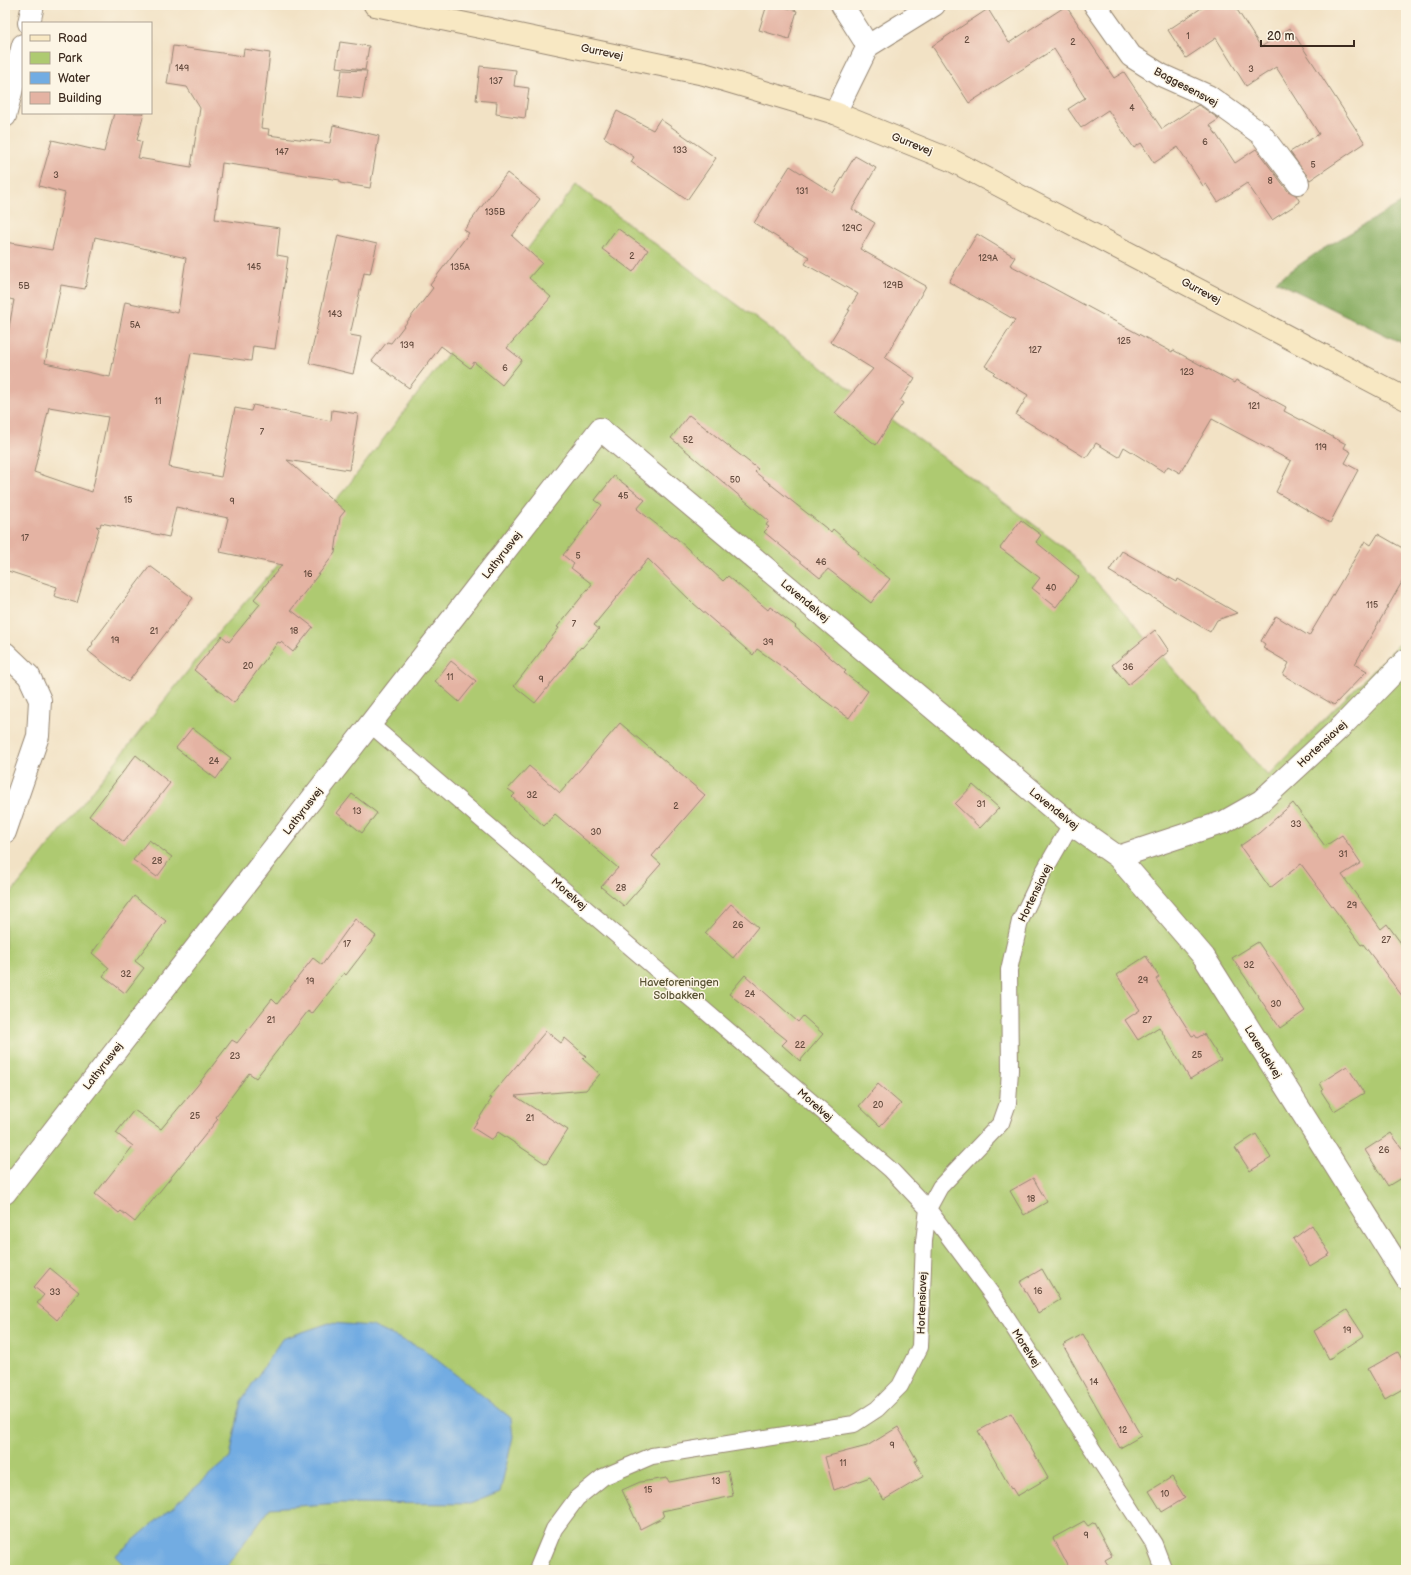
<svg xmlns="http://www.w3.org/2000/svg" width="1411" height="1575" font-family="'Balsamiq Sans',sans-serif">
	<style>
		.green { fill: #aeca71; stroke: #747a48 }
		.forest { fill: #8aae63; stroke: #626c40 }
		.water { fill: #72ace2; stroke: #566b80 }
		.building { fill: #e4b3a3; fill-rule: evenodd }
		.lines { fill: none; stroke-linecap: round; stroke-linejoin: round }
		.lane-casing { stroke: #968672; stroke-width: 18 }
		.street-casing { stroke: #968672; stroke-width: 24 }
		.secondary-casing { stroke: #968672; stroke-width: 24 }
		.lane { stroke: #fff; stroke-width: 16 }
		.street { stroke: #fff; stroke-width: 22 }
		.secondary { stroke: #f8e8c3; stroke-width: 22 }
		.labels { text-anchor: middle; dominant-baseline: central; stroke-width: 3; stroke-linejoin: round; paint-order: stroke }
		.number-label { font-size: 9px; fill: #654c3f }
		.street-label { font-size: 11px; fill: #3b2a1e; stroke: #fcf5e5 }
		.park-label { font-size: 11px; fill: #585233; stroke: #fcf5e5 }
	</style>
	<rect width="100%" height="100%" fill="#fcf5e5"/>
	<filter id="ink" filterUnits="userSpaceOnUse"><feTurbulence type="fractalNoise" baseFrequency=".025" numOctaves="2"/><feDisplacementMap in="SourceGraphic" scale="8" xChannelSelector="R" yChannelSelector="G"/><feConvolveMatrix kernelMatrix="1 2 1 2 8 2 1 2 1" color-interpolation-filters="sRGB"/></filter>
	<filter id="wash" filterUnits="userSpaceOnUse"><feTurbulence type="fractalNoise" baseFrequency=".012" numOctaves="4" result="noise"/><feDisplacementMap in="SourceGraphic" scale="16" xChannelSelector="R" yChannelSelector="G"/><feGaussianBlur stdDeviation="0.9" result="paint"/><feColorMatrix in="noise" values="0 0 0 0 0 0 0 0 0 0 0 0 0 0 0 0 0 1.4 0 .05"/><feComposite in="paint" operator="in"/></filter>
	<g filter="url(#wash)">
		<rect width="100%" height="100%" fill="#f2e2c5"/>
		<path class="green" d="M576,185L1068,550L1268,776L1406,637V1570H5V901L222,628L347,487Z"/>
		<path class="forest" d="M1406,200V345L1276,281L1318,252Z"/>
		<path class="water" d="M329,1323L372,1326L423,1349L511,1418L513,1437L500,1492L470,1504L340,1503L270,1508L226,1567L205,1570H129L115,1556L230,1458L241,1401L282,1339Z"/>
		<g id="blocks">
			<path class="building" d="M767,5H778L797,11L789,39L759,30Z
				M1206,5H1234L1261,47L1290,28L1365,143L1310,180L1290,152L1319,134L1276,67L1246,86L1216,38L1186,58L1168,30Z
				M1066,6L1114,78L1124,72L1162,129L1198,105L1202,107L1219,119L1210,125L1235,163L1256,149L1288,191L1296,195L1300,202L1272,220L1247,183L1218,202L1206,184L1203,186L1178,147L1154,163L1141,143L1134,148L1108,110L1081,128L1068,109L1085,98L1054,49L969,103L932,46L988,9L1009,43Z
				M340,42L369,46L365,70L336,67Z
				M173,46L243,56L244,49L270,53L261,128L269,129L268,135L330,143L333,125L379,136L370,188L340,183V180L222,163L215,219L280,228L277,255L288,257L275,349L253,346L251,361L191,353L169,467L221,477L235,408L251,411L253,405L331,421L332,410L358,414L349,470L287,460L345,511L340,517L335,553L291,610L313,627L293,652L281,642L280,643L278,642L234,703L194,670L222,636L229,642L260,604L254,599L282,565L220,552L228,518L176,507L169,537L101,523L100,527L96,526L99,529L77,603L54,596L57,587L5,570V349L14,300L5,298V242L52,250L65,193L39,186L52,140L104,152L114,113H144L137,140L142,142L138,158L191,167L200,108L187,87L167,84ZM95,237L186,258L178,313L125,302L110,377L45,363L61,285L85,289ZM49,407L108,417L92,492L34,472Z
				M480,66L516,70L514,86L529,88L525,118L496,114L497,102L476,100Z
				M342,70L367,71L362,99L338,96Z
				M617,111L653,130L660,119L716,158L687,200L631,162L634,157L604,137Z
				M855,156L876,168L852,209L875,223L860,249L926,286L885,358L915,378L900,401L903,403L876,445L835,413L873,369L830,342L850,310H848L858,294L805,264L809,257L754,223L790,166L833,193Z
				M507,173L540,199L512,236L542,263L529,278L551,297L507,348L522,360L502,385L474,362L470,368L441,346L409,388L372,361L387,342L391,343L433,288L430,285L469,233L464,230Z
				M617,228L648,250L633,272L602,249Z
				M977,234L1015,257L1010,265L1172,352L1173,350L1234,383L1236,380L1286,407L1284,411L1346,444L1344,448L1351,452L1345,463L1358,470L1330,523L1276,492L1291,461L1212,419L1180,473L1168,466L1164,472L1124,447L1119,457L1096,443L1086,458L1016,415L1028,395L993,374L995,372L985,366L1015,320L949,282Z
				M338,235L377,244L370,274L364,273L350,335L361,337L353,374L309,363Z
				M689,415L758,469L755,472L831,532L833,529L859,552L858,554L890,579L873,600L871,603L828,569L820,578L764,532L769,527L766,525L769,521L671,438Z
				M614,476L645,500L637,509L674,538L675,537L723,581L728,576L768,610L770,607L796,626L795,627L846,671L844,673L868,691L849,718L817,695L791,673L757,649L753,655L693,603L648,559L594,625L599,629L582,648L581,647L535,703L514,686L559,628L557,627L592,584L571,568L574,564L563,555L602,505L595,500Z
				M1021,520L1041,535L1036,542L1079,577L1056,607L1032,588L1040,578L1000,548Z
				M1378,534L1406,550V575L1355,664L1367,671L1334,705L1283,675L1289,663L1263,648L1265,644L1261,641L1276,616L1309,636L1365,541L1371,545Z
				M1122,551L1177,582L1178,579L1237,613L1217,620L1210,632L1109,571Z
				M150,566L193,598L128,682L88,651L93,644L92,643Z
				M1155,630L1169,651L1128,685L1112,665Z
				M451,661L476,681L459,702L435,681Z
				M620,723L705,795L652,856L661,864L624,906L601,887L618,868L555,814L544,826L512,797L515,794L508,789L529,766L560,793Z
				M192,728L231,758L216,779L176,748Z
				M136,755L170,783L124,842L89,816Z
				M973,785L999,808L980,828L955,804Z
				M352,794L377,813L362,833L337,813Z
				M1293,803L1325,846L1342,835L1361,863L1342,875L1381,929L1387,924L1406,950V1001L1363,944L1361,945L1301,864L1270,888L1240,846L1259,833Z
				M149,840L172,857L157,877L133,860Z
				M134,896L166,921L135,961L144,968L125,993L103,976L109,968L92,953Z
				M731,904L758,927L733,958L705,933Z
				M355,919L376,936L346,975L344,973L312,1014L308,1011L256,1078L249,1073L216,1117L218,1119L135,1222L121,1211L119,1213L95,1194L133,1146L116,1133L134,1110L161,1129L197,1086L232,1040L237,1043L272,999L277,1004L313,958L322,965Z
				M1258,942L1305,1011L1280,1028L1232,958Z
				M1146,956L1159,977L1156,979L1192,1036L1195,1035L1197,1038L1204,1034L1221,1060L1190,1079L1159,1027L1138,1040L1125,1020L1140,1010L1117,975Z
				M745,975L798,1022L803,1016L823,1034L800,1061L782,1045L787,1040L729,994Z
				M546,1031L561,1043L565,1038L586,1056L583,1059L600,1074L586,1090L515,1096L568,1130L546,1164L498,1132L492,1140L473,1128L492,1098H489Z
				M1347,1066L1364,1093L1334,1111L1321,1091L1323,1089L1320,1083Z
				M878,1084L901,1104L880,1126L859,1106Z
				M1391,1133L1406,1154V1175L1388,1186L1365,1150Z
				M1256,1134L1271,1158L1250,1171L1235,1148Z
				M1033,1178L1047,1202L1024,1215L1010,1191Z
				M1312,1225L1330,1254L1310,1266L1293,1239Z
				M50,1268L79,1292L57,1320L37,1303L44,1295L34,1287Z
				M1042,1269L1060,1300L1038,1313L1020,1282Z
				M1347,1310L1364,1336L1329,1359L1314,1331Z
				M1083,1334L1141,1436L1120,1448L1077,1372H1078L1063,1345Z
				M1398,1352L1406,1367V1387L1385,1399L1368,1369Z
				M1011,1413L1048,1478L1017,1496L1012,1488L1011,1489L978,1431Z
				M898,1427L917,1460L915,1461L924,1476L884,1500L870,1477L834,1490L825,1457L867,1446Z
				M728,1471L733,1496L662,1511L664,1517L640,1529L622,1490L640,1482L667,1478L669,1482Z
				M1172,1477L1185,1498L1162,1512L1149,1491Z
				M1084,1521L1088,1526L1094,1522L1112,1556L1105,1560L1111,1570H1070L1053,1538Z"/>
		</g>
	</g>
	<g filter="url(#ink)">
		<use href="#blocks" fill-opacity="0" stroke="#968672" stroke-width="1"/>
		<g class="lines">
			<g class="lane-casing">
				<path id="lane" d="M370,724L891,1170L928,1209L993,1296L1154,1544L1164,1570
					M537,1570L554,1529L577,1498L603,1477L652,1456L854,1424L877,1409L900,1386L920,1347L924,1241L928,1209L940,1187L1001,1123L1008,1103L1010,1070L1009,970L1020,921L1043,873L1071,824"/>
			</g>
			<g class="street-casing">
				<path id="street" d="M842,5L868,46
					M1095,5L1131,56L1161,75L1208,96L1261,134L1298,183
					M29,23L33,5
					M835,113L868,46L934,5
					M5,116L23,45
					M5,653L29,676L40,700L38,736L5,832
					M1118,857L1224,822L1261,801L1344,724L1406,660
					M5,1193L600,429L1071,824L1118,857L1204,957L1406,1278"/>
			</g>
			<g class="secondary-casing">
				<path id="secondary" d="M375,5L704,74L835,113L953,161L1406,399"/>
			</g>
			<use href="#lane" class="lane"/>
			<use href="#street" class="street"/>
			<use href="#secondary" class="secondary"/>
		</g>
	</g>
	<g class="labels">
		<g class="number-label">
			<text x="1188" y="36">1</text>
			<text x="967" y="40">2</text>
			<text x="1073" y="42">2</text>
			<text x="182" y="68">149</text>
			<text x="1251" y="69">3</text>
			<text x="496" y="81">137</text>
			<text x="1132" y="108">4</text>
			<text x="1205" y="142">6</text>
			<text x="680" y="150">133</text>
			<text x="282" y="152">147</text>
			<text x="1313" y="165">5</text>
			<text x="56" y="175">3</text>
			<text x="1270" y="181">8</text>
			<text x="802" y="191">131</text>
			<text x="495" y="212">135B</text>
			<text x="852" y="228">129C</text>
			<text x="632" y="256">2</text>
			<text x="988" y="258">129A</text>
			<text x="254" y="267">145</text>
			<text x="460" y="267">135A</text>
			<text x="893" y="285">129B</text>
			<text x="24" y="286">5B</text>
			<text x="335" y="314">143</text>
			<text x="135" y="325">5A</text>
			<text x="1124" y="341">125</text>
			<text x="407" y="345">139</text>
			<text x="1035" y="350">127</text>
			<text x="505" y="368">6</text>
			<text x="1187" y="372">123</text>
			<text x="158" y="401">11</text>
			<text x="1254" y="406">121</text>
			<text x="262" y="432">7</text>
			<text x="688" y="440">52</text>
			<text x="1321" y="447">119</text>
			<text x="735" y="480">50</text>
			<text x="623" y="496">45</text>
			<text x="128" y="500">15</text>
			<text x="232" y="501">9</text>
			<text x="25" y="538">17</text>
			<text x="578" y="556">5</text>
			<text x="821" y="562">46</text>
			<text x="308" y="574">16</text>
			<text x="1051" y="588">40</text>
			<text x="1372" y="605">115</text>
			<text x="574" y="624">7</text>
			<text x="154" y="631">21</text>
			<text x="294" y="631">18</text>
			<text x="115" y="640">19</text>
			<text x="768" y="642">39</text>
			<text x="248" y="666">20</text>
			<text x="1128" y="667">36</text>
			<text x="450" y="677">11</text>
			<text x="541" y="679">9</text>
			<text x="214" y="761">24</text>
			<text x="532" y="795">32</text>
			<text x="981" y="804">31</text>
			<text x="676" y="806">2</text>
			<text x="357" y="811">13</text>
			<text x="1296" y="824">33</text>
			<text x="596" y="832">30</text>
			<text x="1343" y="854">31</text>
			<text x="157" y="861">28</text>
			<text x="621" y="888">28</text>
			<text x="1352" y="905">29</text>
			<text x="738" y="925">26</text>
			<text x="1386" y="940">27</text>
			<text x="347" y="944">17</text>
			<text x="1249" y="965">32</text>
			<text x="126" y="974">32</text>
			<text x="1143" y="980">29</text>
			<text x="310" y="981">19</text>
			<text x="750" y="994">24</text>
			<text x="1276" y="1004">30</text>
			<text x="271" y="1020">21</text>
			<text x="1147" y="1020">27</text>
			<text x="800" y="1045">22</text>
			<text x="1197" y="1055">25</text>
			<text x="235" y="1056">23</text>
			<text x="878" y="1105">20</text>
			<text x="195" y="1116">25</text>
			<text x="530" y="1118">21</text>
			<text x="1384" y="1150">26</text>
			<text x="1031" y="1199">18</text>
			<text x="1038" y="1291">16</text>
			<text x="55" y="1292">33</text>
			<text x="1347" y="1330">19</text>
			<text x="1094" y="1382">14</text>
			<text x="1123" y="1430">12</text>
			<text x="892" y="1445">9</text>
			<text x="843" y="1463">11</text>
			<text x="716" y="1481">13</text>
			<text x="648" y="1490">15</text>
			<text x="1165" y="1494">10</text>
			<text x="1086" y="1535">9</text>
		</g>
		<g class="street-label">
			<text transform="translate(602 52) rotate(12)">Gurrevej</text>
			<text transform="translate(1186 87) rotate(28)">Baggesensvej</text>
			<text transform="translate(912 144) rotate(22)">Gurrevej</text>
			<text transform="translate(1201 291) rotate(28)">Gurrevej</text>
			<text transform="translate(502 555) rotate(-52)">Lathyrusvej</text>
			<text transform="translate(805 601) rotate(40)">Lavendelvej</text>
			<text transform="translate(1322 744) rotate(-43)">Hortensiavej</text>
			<text transform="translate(1054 809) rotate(39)">Lavendelvej</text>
			<text transform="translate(303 811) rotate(-52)">Lathyrusvej</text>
			<text transform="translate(1035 893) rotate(-64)">Hortensiavej</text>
			<text transform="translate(569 894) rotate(41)">Morelvej</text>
			<text transform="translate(1263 1052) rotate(58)">Lavendelvej</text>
			<text transform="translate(103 1066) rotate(-52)">Lathyrusvej</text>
			<text transform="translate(815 1105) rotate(41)">Morelvej</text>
			<text transform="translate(922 1303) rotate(-88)">Hortensiavej</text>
			<text transform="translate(1026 1348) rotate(57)">Morelvej</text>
		</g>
		<g class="park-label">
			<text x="679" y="982">Haveforeningen<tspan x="679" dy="13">Solbakken</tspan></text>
		</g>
	</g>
	<rect width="1411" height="1575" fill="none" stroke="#fcf5e5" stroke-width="20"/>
	<rect x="22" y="22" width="130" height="92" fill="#fcf5e5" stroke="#afa495"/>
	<rect x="30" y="35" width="20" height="6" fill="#f8e8c3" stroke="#afa495"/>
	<text x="58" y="42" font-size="12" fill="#3b2a1e">Road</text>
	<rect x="30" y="52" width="20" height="12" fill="#aeca71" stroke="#afa495"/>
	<text x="58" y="62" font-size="12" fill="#3b2a1e">Park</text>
	<rect x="30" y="72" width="20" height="12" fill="#72ace2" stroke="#afa495"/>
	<text x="58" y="82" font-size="12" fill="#3b2a1e">Water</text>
	<rect x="30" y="92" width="20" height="12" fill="#e4b3a3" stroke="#afa495"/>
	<text x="58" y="102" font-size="12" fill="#3b2a1e">Building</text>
	<path d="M1261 40v6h93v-6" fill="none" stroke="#3b2a1e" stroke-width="2"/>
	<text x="1267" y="40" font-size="12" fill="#3b2a1e" stroke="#fcf5e5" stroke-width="3" paint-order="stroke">20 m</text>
</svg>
